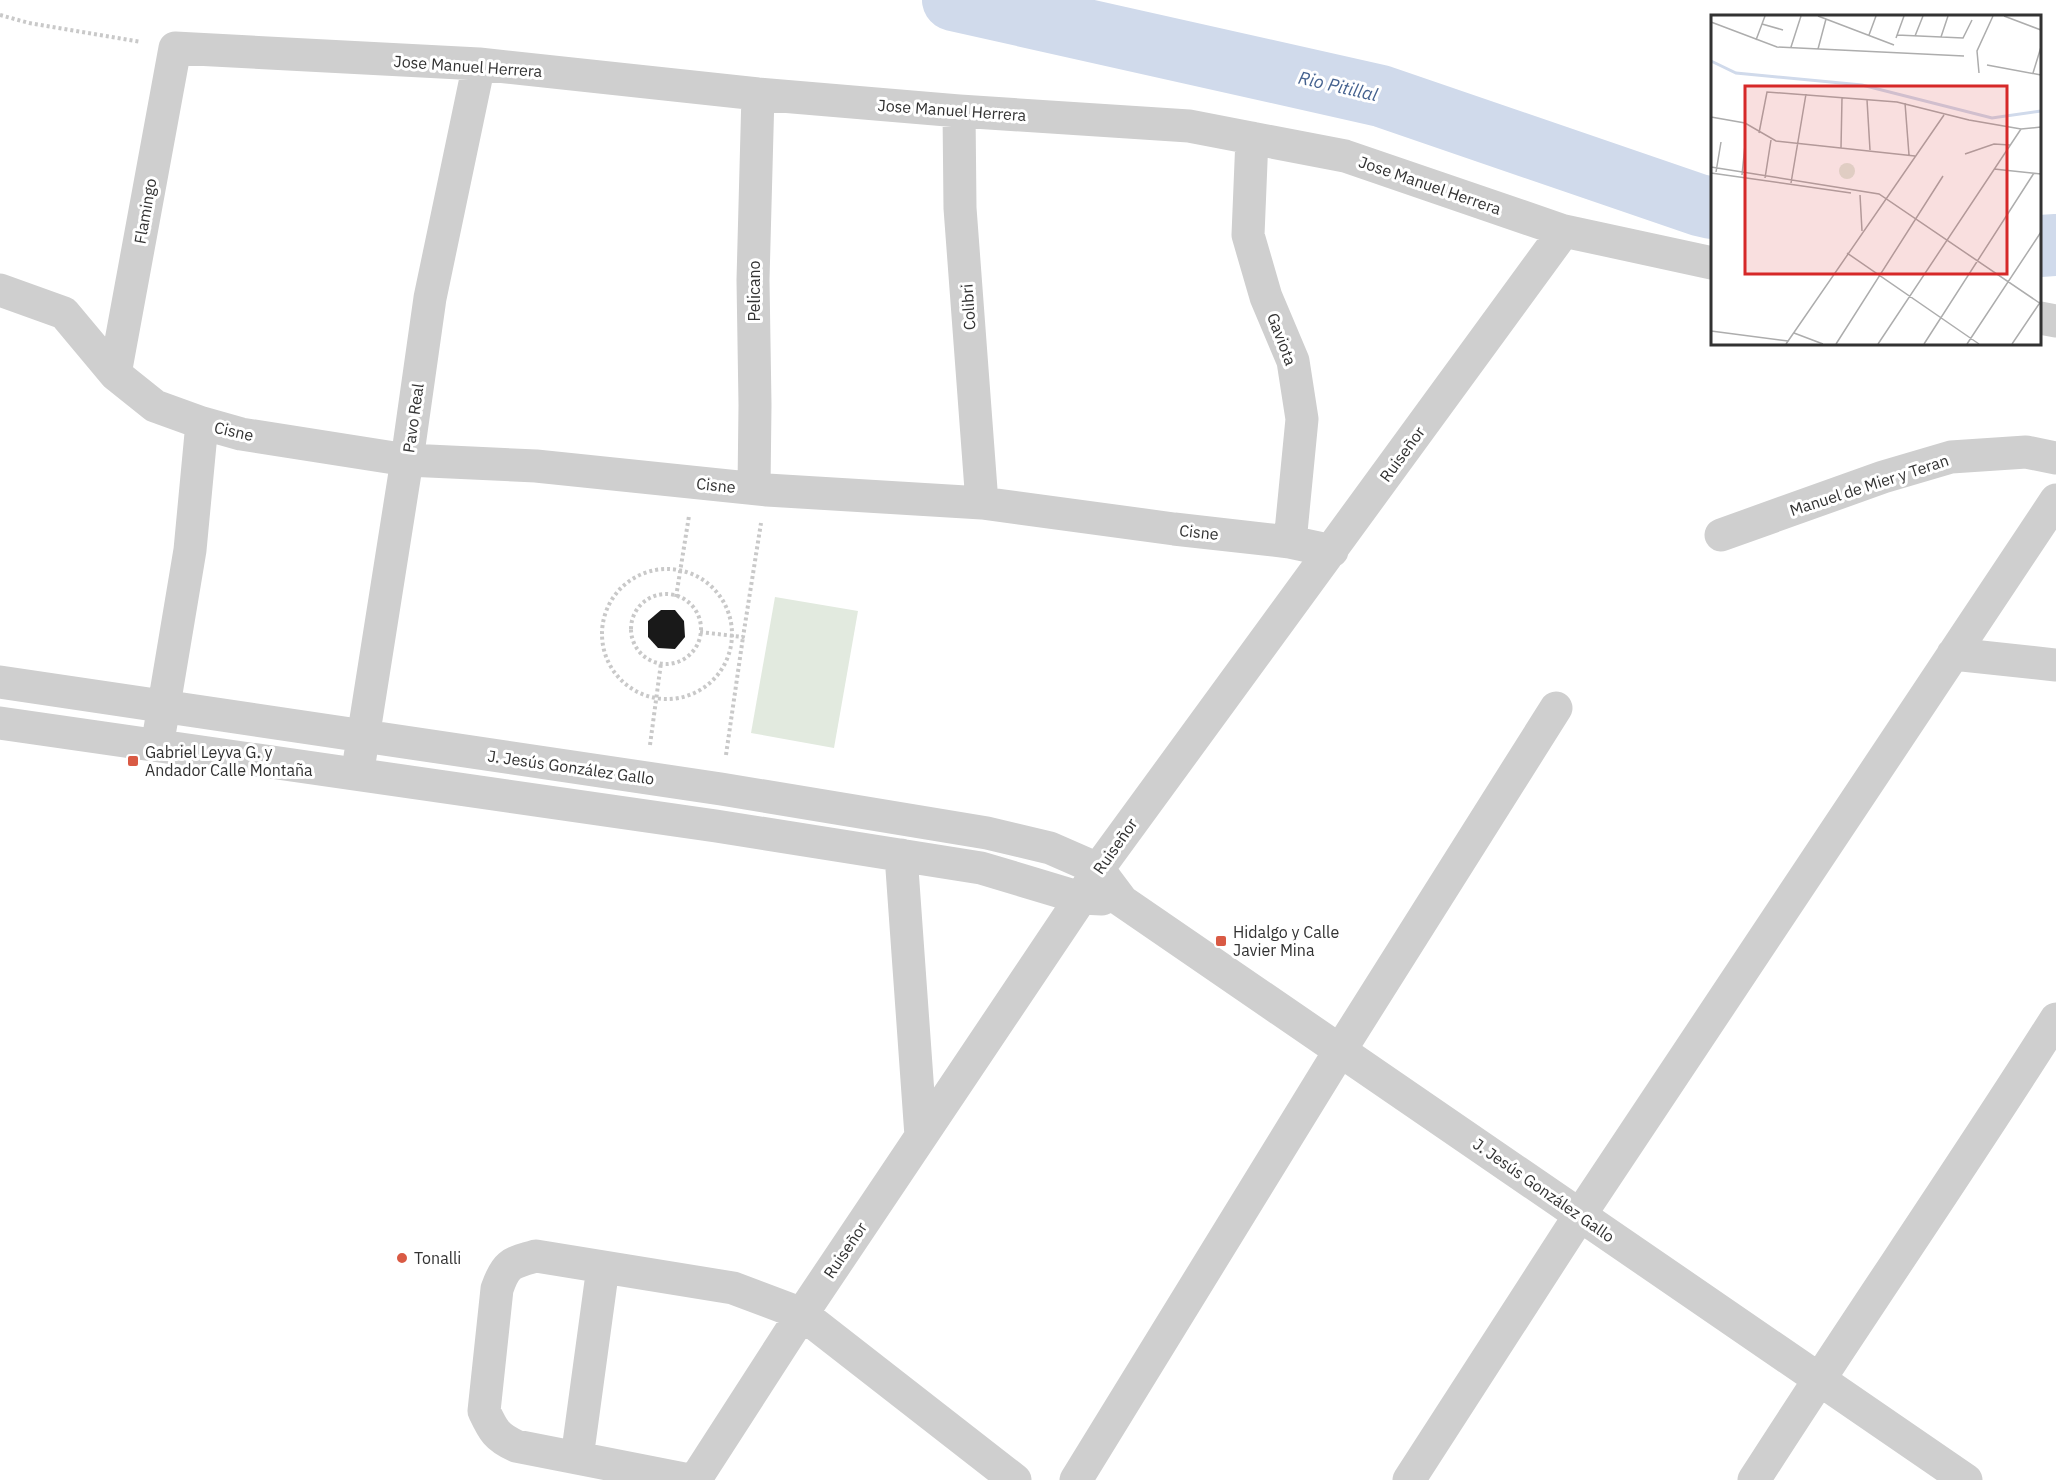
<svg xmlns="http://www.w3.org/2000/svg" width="2056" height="1480" font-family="'IBM Plex Sans',sans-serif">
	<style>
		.green { fill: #e2eadf }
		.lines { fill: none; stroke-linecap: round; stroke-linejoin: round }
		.river { stroke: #d0daeb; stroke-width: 62 }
		.building { fill: #191919 }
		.path { stroke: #c9c9c9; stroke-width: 4; stroke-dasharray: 3 3; stroke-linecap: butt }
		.minor { stroke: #cfcfcf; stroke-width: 33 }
		.poi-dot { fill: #d95a44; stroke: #fff; stroke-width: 2 }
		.labels { text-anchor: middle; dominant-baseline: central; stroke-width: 6; stroke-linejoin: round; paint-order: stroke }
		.street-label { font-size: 16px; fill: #323232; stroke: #fff }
		.poi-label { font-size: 16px; fill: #323232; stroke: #fff; text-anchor: start }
		.water-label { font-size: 18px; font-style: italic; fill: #45628f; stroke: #fff }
		.inset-river { fill: none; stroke: #d0daeb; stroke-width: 3 }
		.inset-road { fill: none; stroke: #adadad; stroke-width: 1.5 }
		.view { fill: #d62828; fill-opacity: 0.15; stroke: #d62828; stroke-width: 3 }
		.inset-edge { fill: none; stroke: #323232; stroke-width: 3 }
	</style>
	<rect width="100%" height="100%" fill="#fff"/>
	<path class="green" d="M775,597L858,611L834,748L751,733Z"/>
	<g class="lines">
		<path class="river" d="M953,0L1381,96L1699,205L1712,208
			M2040,246L2056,245"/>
	</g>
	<path class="building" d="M661,610H675L684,621L685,637L675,649L658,648L648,637V621Z"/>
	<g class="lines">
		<path class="path" d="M0,15L29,23L141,42
			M602 634a65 65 0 1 1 130 0a65 65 0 1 1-130 0Z
			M631 629a35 35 0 1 1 70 0a35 35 0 1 1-70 0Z
			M676,597L689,516
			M700,632L743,637L761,523
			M650,745L661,663
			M726,755L743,637"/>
		<path class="minor" d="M959,111L960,208L982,503
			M1252,138L1248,235L1266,297L1293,361L1302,419L1290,542
			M0,290L64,313L115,374L155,406L202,423L241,434L407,460L536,466L767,490L982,503L1174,529L1290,542L1332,551
			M2040,318L2056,321
			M115,374L175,48L479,64L758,94L959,111L1189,126L1345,156L1564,231L1712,263
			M754,488L755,405L753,280L758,94
			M1721,535L1883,477L1951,457L2026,452L2056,458
			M1953,654L2056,665
			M0,682L721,789L987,833L1050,848L1098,869L1122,901L1966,1480
			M0,723L716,826L981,868L1081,898L1102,899
			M160,729L190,550L202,423
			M360,757L407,460L430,298L479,64
			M901,855L921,1136
			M577,1458L603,1267
			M689,1480L516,1446C496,1437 493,1430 484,1411L497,1289C506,1263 511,1263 536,1256L733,1288L802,1314L1015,1480
			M695,1480L802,1314L1081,898L1098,869L1564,231
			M1076,1480L1341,1049L1556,708
			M1409,1480L1580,1215L2056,500
			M1754,1480C1853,1325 1958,1174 2056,1019"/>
	</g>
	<g class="poi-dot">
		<rect x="127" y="755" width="12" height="12" rx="3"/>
		<rect x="1215" y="935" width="12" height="12" rx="3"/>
		<circle cx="402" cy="1258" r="6"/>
	</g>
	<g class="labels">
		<g class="street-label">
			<text transform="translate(468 66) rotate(4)">Jose Manuel Herrera</text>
			<text transform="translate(952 110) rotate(4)">Jose Manuel Herrera</text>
			<text transform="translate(1430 185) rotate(19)">Jose Manuel Herrera</text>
			<text transform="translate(145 211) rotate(-80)">Flamingo</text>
			<text transform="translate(754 291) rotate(-90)">Pelicano</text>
			<text transform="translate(968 307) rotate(-94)">Colibri</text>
			<text transform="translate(1282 339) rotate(69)">Gaviota</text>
			<text transform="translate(413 418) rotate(-82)">Pavo Real</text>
			<text transform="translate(234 431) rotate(13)">Cisne</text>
			<text transform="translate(1402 454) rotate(-54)">Ruiseñor</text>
			<text transform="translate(716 485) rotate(6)">Cisne</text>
			<text transform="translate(1869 485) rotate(-18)">Manuel de Mier y Teran</text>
			<text transform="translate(1199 532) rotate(6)">Cisne</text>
			<text transform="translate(571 767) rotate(8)">J. Jesús González Gallo</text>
			<text transform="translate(1115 846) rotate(-55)">Ruiseñor</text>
			<text transform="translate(1544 1190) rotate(35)">J. Jesús González Gallo</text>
			<text transform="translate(845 1250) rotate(-56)">Ruiseñor</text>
		</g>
		<g class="poi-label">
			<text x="145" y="752">Gabriel Leyva G. y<tspan x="145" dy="18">Andador Calle Montaña</tspan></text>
			<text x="1233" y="932">Hidalgo y Calle<tspan x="1233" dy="18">Javier Mina</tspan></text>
			<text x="414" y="1258">Tonalli</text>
		</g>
		<g class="water-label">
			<text transform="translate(1338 86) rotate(13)">Rio Pitillal</text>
		</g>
	</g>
	<g transform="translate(1711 15)">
		<rect width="330" height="330" fill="#fff"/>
		<path d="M128 156a8 8 0 1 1 16 0a8 8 0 1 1-16 0Z" fill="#e2eadf"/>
		<path class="inset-river" d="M0,46L25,58L151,70L281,103L330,96"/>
		<path class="inset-road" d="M107,1L183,30M293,1L330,15M0,7L66,32L253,41M51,9L72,15M158,20L165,1M186,20L252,23L261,5M204,21L212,1M230,22L237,1M185,23L193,1M45,25L54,1M80,32L90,1M107,34L115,4M276,50L330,60M268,58L266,36L282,1M322,58L330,32M156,85L159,135M194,88L198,140M0,102L34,108L65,126L204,141M48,118L56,77L186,87L258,105L310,114L330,112M130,133L131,83M254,139L283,129L299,130M0,152L168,179L330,289M283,154L330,159M5,157L10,127M0,158L140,178M31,160L34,130M54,163L60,125M80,168L95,79M149,180L151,216M136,238L268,329M0,316L77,326M83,318L112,329M75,329L233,100M125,329L232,161M167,329L310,114M213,329L323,158M256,329L330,217M301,329L330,286"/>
		<path class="view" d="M34,71H296V259H34Z"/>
		<rect width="330" height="330" class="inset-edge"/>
	</g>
</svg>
